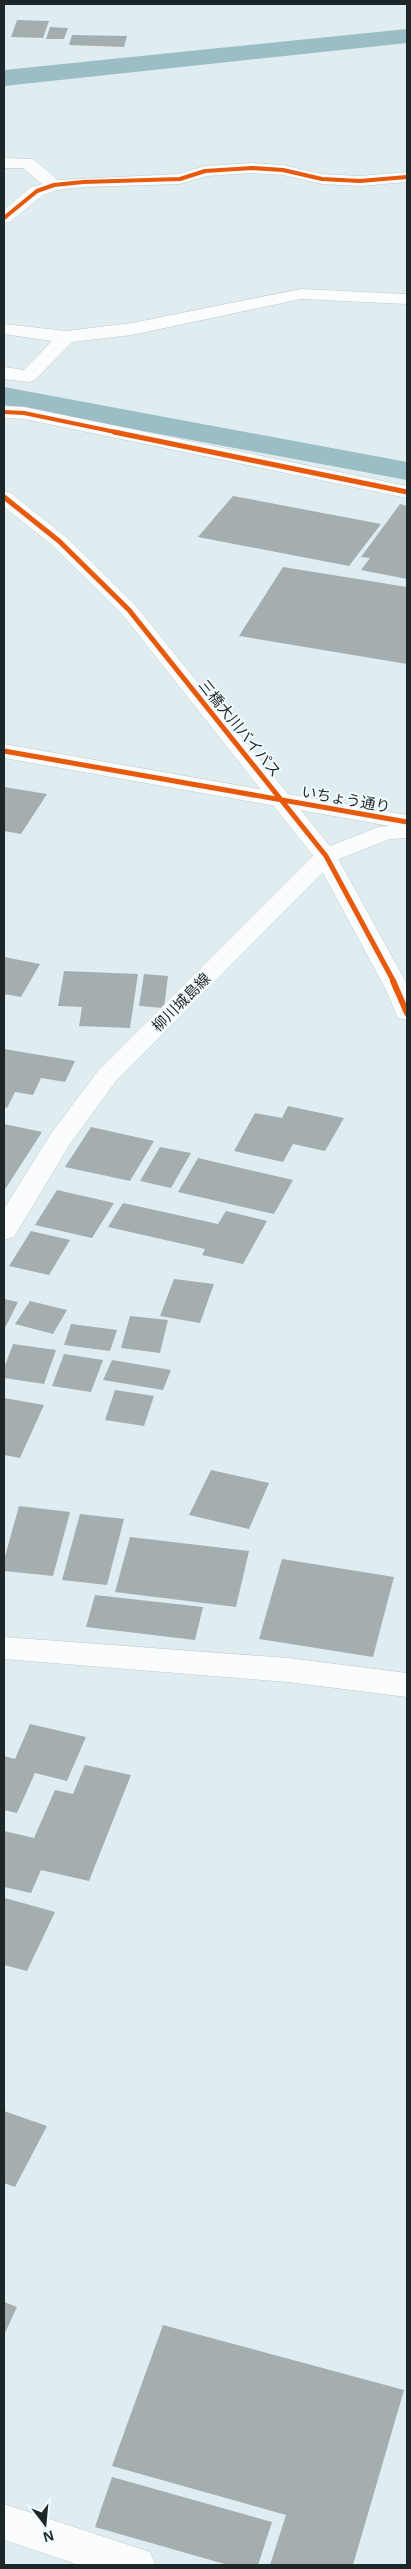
<svg xmlns="http://www.w3.org/2000/svg" width="411" height="2569" font-family="Helvetica,'Noto Sans JP',sans-serif">
	<style>
		.lines { fill: none; stroke-linecap: round; stroke-linejoin: round }
		.canal { fill: #9bbdc5; fill-rule: evenodd }
		.building { fill: #a4aeb0 }
		.minor-casing { stroke: #bec9cb; stroke-width: 1 }
		.major-casing { stroke: #bec9cb; stroke-width: 1 }
		.highway-casing { stroke: #bec9cb; stroke-width: 1 }
		.minor { fill: #fafcfd; fill-rule: evenodd }
		.major { fill: #fafcfd; fill-rule: evenodd }
		.highway { fill: #fafcfd; fill-rule: evenodd }
		.cycleway-far2-casing { stroke: #f1fbfd; stroke-width: 5.5 }
		.cycleway-far1-casing { stroke: #f1fbfd; stroke-width: 8 }
		.cycleway-casing { stroke: #f1fbfd; stroke-width: 9 }
		.cycleway-far2 { stroke: #e8590c; stroke-width: 4 }
		.cycleway-far1 { stroke: #e8590c; stroke-width: 5 }
		.cycleway { stroke: #e8590c; stroke-width: 6 }
		.labels { text-anchor: middle; dominant-baseline: central; stroke-width: 4; stroke-linejoin: round; paint-order: stroke }
		.street-label { font-size: 15px; fill: #1d2628; stroke: #f1fbfd }
	</style>
	<rect width="100%" height="100%" fill="#dfedf0"/>
	<g class="lines">
		<path class="canal" d="M407,29V43L4,86V70Z
			M4,387L407,462V480L4,405Z"/>
	</g>
	<path class="building" d="M17,20L49,21L43,38L11,37Z
		M50,27L68,28L64,39H46Z
		M72,35L127,36L124,47L69,45Z
		M233,496L381,524L349,566L198,537Z
		M400,504L407,506V579L361,570L370,558L361,557Z
		M283,567L407,587V664L239,636Z
		M4,787L47,794L21,834L4,831Z
		M4,957L40,964L21,997L4,994Z
		M64,971L138,974L130,1028L79,1026L82,1007L58,1006Z
		M144,974L168,976L164,1008L139,1006Z
		M4,1049L75,1061L65,1082L41,1078L33,1095L15,1092L7,1108L4,1107Z
		M288,1106L344,1118L325,1151L293,1144L283,1162L234,1151L255,1113L282,1118Z
		M4,1124L42,1132L4,1191Z
		M91,1127L154,1141L130,1181L65,1167Z
		M160,1147L191,1153L171,1188L140,1181Z
		M198,1158L293,1180L274,1214L178,1192Z
		M57,1190L114,1203L92,1238L35,1225Z
		M123,1203L218,1224L226,1211L267,1221L243,1264L202,1255L205,1249L108,1227Z
		M31,1231L70,1240L49,1275L9,1266Z
		M174,1279L214,1284L200,1323L160,1316Z
		M4,1299L18,1302L5,1328H4Z
		M30,1301L67,1310L53,1334L15,1324Z
		M130,1316L168,1320L160,1353L121,1348Z
		M71,1324L117,1330L110,1351L64,1345Z
		M13,1344L56,1350L44,1384L4,1378V1368Z
		M64,1354L103,1360L91,1392L52,1386Z
		M112,1360L171,1370L163,1390L103,1380Z
		M115,1390L154,1396L144,1426L105,1420Z
		M4,1398L44,1405L20,1458L4,1455Z
		M211,1470L269,1483L249,1529L189,1515Z
		M19,1506L70,1512L53,1576L4,1571V1560Z
		M80,1514L124,1519L107,1585L62,1580Z
		M130,1537L249,1551L236,1607L115,1592Z
		M282,1559L394,1577L373,1657L259,1639Z
		M95,1595L203,1607L195,1640L86,1627Z
		M30,1724L86,1737L67,1781L35,1773L17,1813L4,1810V1756L15,1759Z
		M85,1765L131,1775L89,1881L41,1870L31,1893L4,1887V1831L34,1838L55,1790L73,1794Z
		M5,1898L55,1912L27,1971L4,1965Z
		M4,2111L47,2126L15,2187L4,2183Z
		M4,2302L17,2307L4,2335Z
		M163,2325L404,2390L353,2565H270L286,2515L112,2466Z
		M112,2477L272,2522L258,2565H228L95,2527Z"/>
	<g class="lines">
		<g class="minor-casing">
			<path id="minor" d="M4,158L33,159L58,180L179,174L205,166L252,163L283,165L322,174L360,176L407,172V182L360,186L322,184L283,175L252,173L207,176L180,184L83,187L57,190L43,195L10,222L4,223V210L31,187L42,184L23,168H4Z
				M301,289L407,294V304L301,299L132,335L72,342L35,380L28,382L4,379V367L24,370L52,341L4,334V324L66,331L132,323Z
				M4,406L24,407L407,486V498L24,419L4,418Z
				M4,744L407,815V829L4,758Z
				M4,1637L288,1658L407,1673V1697L288,1682L4,1659Z
				M4,2504L150,2552L156,2565H79L4,2540Z"/>
		</g>
		<g class="major-casing">
			<path id="major" d="M407,824V838L390,839L334,861L116,1081L70,1144L14,1237L4,1240V1209L50,1135L98,1071L318,851L378,827Z"/>
		</g>
		<g class="highway-casing">
			<path id="highway" d="M4,491L11,493L66,537L136,606L334,851L407,984V1020L398,1018L385,988L315,858L122,614L52,545L4,507Z"/>
		</g>
		<use href="#minor" class="minor"/>
		<use href="#major" class="major"/>
		<use href="#highway" class="highway"/>
		<g class="cycleway-far2-casing">
			<path id="cycleway-far2" d="M4,218L37,191L54,185L83,182L180,179L205,171L252,168L283,170L322,179L360,181L407,177
				M4,412L24,413L120,433"/>
		</g>
		<g class="cycleway-far1-casing">
			<path id="cycleway-far1" d="M114,432L407,492
				M4,497L59,541L129,610L326,856L394,982
				M4,751L407,822"/>
		</g>
		<g class="cycleway-casing">
			<path id="cycleway" d="M393,981L407,1013"/>
		</g>
		<use href="#cycleway-far2" class="cycleway-far2"/>
		<use href="#cycleway-far1" class="cycleway-far1"/>
		<use href="#cycleway" class="cycleway"/>
	</g>
	<g class="labels">
		<g class="street-label">
			<text transform="translate(240 728) rotate(51)">三橋大川バイパス</text>
			<text transform="translate(346 799) rotate(10)">いちょう通り</text>
			<text transform="translate(181 1002) rotate(-45)">柳川城島線</text>
		</g>
	</g>
	<rect width="411" height="2569" fill="none" stroke="#1d2628" stroke-width="10"/>
	<g transform="translate(45 2524) rotate(164)" stroke="#f1fbfd" stroke-width="4" paint-order="stroke">
	<path d="M0-4L9 19L0 12L-9 19Z" fill="#1d2628"/>
	<text y="-8" font-size="14" font-weight="bold" text-anchor="middle" fill="#1d2628">N</text>
	</g>
</svg>
